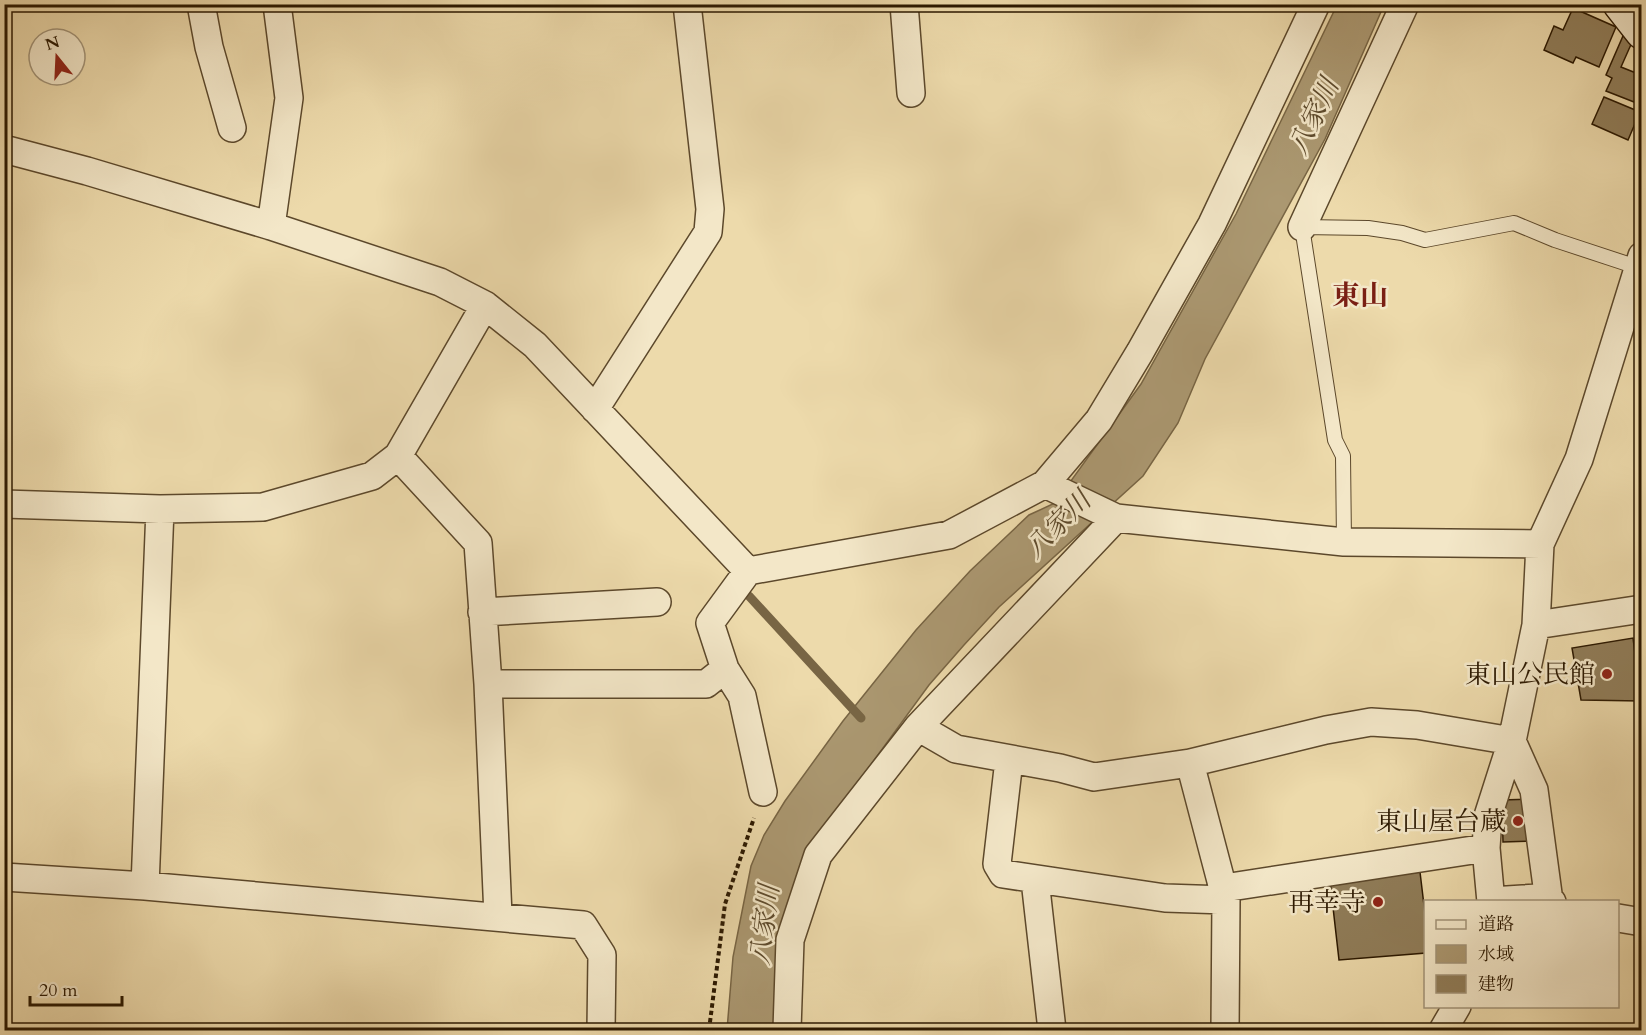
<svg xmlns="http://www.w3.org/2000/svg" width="1646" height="1035" font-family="Cardo,'Noto Serif JP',serif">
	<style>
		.water { fill: #ab9871; stroke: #786544; stroke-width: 1.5 }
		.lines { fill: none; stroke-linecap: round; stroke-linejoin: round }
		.stream { stroke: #786544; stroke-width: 9 }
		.building { fill: #907d59; stroke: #2b1800; stroke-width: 1.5 }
		.lane-casing { stroke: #5c482b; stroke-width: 16 }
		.street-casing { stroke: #5c482b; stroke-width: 30 }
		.secondary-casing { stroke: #2b1800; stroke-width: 36 }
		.path { stroke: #2b1800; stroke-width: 4; stroke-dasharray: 4.5 3; stroke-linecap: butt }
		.lane { stroke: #f3e7c8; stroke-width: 14 }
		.street { stroke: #f3e7c8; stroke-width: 27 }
		.secondary { stroke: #f3e7c8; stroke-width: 33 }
		.poi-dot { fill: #8f2418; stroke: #f3e7c8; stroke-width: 2 }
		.labels { text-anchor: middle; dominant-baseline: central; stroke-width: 5; stroke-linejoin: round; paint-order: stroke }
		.poi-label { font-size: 26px; fill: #2b1800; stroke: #f3e7c8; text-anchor: end }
		.water-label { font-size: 27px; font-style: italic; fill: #5e4b2d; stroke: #f3e7c8 }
		.quarter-label { font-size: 28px; font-weight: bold; fill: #7a1f14; stroke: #f3e7c8 }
	</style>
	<rect width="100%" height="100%" fill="#eddaab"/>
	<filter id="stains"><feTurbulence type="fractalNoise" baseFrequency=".00333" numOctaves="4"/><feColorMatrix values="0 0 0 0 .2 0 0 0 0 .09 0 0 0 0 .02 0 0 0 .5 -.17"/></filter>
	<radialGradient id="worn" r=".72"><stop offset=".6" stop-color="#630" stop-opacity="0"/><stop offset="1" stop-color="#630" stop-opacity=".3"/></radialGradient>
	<path class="water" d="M1337,5H1384L1325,139L1205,359L1178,423L1143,476L999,607L964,645L929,685L815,841L799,869L785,921L776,1030H727L733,957L751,866L764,835L785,801L843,721L916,630L970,571L1029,515L1055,503L1141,384L1236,214Z"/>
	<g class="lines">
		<path class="stream" d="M749,596L861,718"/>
	</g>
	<path class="building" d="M17,4H81L17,8Z
		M1573,8L1616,27L1599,67L1576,57L1573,63L1544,50L1554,26L1563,30Z
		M1623,36L1633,40L1621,67L1636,73L1642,60V84L1634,102L1606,91L1612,78L1606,75Z
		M1604,97L1640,112L1628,140L1592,124Z
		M1633,638L1641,701L1581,700L1572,648Z
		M1533,799L1534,841L1503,842L1502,800Z
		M1420,872L1426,922V953L1339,960L1330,881Z"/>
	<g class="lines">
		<g class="lane-casing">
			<path id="lane" d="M1344,542L1343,456L1335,440L1302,227L1368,228L1402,233L1425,240L1514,223L1555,240L1637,267"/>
		</g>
		<g class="street-casing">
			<path id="street" d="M201,4L209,47L232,128
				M904,4L911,93
				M4,149L87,171L271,226L440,282L485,305L535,345L748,571L949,535L1045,484L1099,420L1140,352L1212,224L1316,4
				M271,226L289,98L277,4
				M1302,227L1405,4
				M595,409L708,232L710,209L687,4
				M398,456L478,543L488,684L498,916
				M1045,484L1116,518L1344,542L1540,544
				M4,504L160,509L263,507L372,476L398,456L485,305
				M748,571L710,623L725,669L742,696L763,792
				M482,612L657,602
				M1536,625L1642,609
				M488,684H706L725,669
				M918,727L956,749L1060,768L1094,777L1190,763L1326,730L1371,722L1417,725L1512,741L1534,790L1549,901
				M1009,760L997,864L1003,874L1165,898L1226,900
				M1190,763L1226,900L1225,1030
				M4,877L145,886L583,925L602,955L601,1030
				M1035,880L1052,1030
				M145,886L160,509
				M1224,888L1486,848
				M1491,901L1538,898L1552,902
				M1491,902L1486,848L1488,816L1512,741L1536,625L1540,544L1579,459L1642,256
				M1618,918L1642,922
				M787,1030L790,940L818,855L918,727L1116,518
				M1443,1030L1457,1006"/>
		</g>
		<g class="secondary-casing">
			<path id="secondary" d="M1620,4L1642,32"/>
		</g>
		<path class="path" d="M709,1030L725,904L754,818"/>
		<use href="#lane" class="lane"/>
		<use href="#street" class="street"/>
		<use href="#secondary" class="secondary"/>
	</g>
	<g class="poi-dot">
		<circle cx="1607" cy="674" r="6"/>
		<circle cx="1518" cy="821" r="6"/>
		<circle cx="1378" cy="902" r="6"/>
	</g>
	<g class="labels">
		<g class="poi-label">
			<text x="1595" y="674">東山公民館</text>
			<text x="1506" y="821">東山屋台蔵</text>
			<text x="1366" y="902">再幸寺</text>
		</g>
		<g class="water-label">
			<text transform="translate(1314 117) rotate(-65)">八家川</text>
			<text transform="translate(1058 525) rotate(-46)">八家川</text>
			<text transform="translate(765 925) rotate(-83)">八家川</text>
		</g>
		<g class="quarter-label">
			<text x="1360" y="296">東山</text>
		</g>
	</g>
	<rect width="1646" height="1035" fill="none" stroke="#eddaab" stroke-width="24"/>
	<rect x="6" y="6" width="1634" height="1023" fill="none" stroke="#2b1800" stroke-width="3"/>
	<rect x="12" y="12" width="1622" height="1011" fill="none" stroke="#2b1800" stroke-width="1.5"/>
	<rect x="1424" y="900" width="195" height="108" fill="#f3e7c8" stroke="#a39478" stroke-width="1.5"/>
	<rect x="1436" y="920" width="30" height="9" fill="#f3e7c8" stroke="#a39478" stroke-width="1.5"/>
	<text x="1478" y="930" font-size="18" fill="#2b1800">道路</text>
	<rect x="1436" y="945" width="30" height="18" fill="#ab9871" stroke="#a39478" stroke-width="1.5"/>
	<text x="1478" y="960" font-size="18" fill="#2b1800">水域</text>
	<rect x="1436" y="975" width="30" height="18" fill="#907d59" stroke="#a39478" stroke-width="1.5"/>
	<text x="1478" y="990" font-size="18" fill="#2b1800">建物</text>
	<g transform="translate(57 57) rotate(342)"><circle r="28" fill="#f3e7c8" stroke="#a39478" stroke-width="1.5"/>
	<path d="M0-4.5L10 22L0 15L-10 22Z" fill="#8f2418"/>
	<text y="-9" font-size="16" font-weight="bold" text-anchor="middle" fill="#2b1800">N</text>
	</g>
	<path d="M30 996v9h92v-9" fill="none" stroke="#2b1800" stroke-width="3"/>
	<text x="39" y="996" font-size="18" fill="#2b1800" stroke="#f3e7c8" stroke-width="4.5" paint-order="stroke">20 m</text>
	<rect width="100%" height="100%" filter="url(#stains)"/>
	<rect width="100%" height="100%" fill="url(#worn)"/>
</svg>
